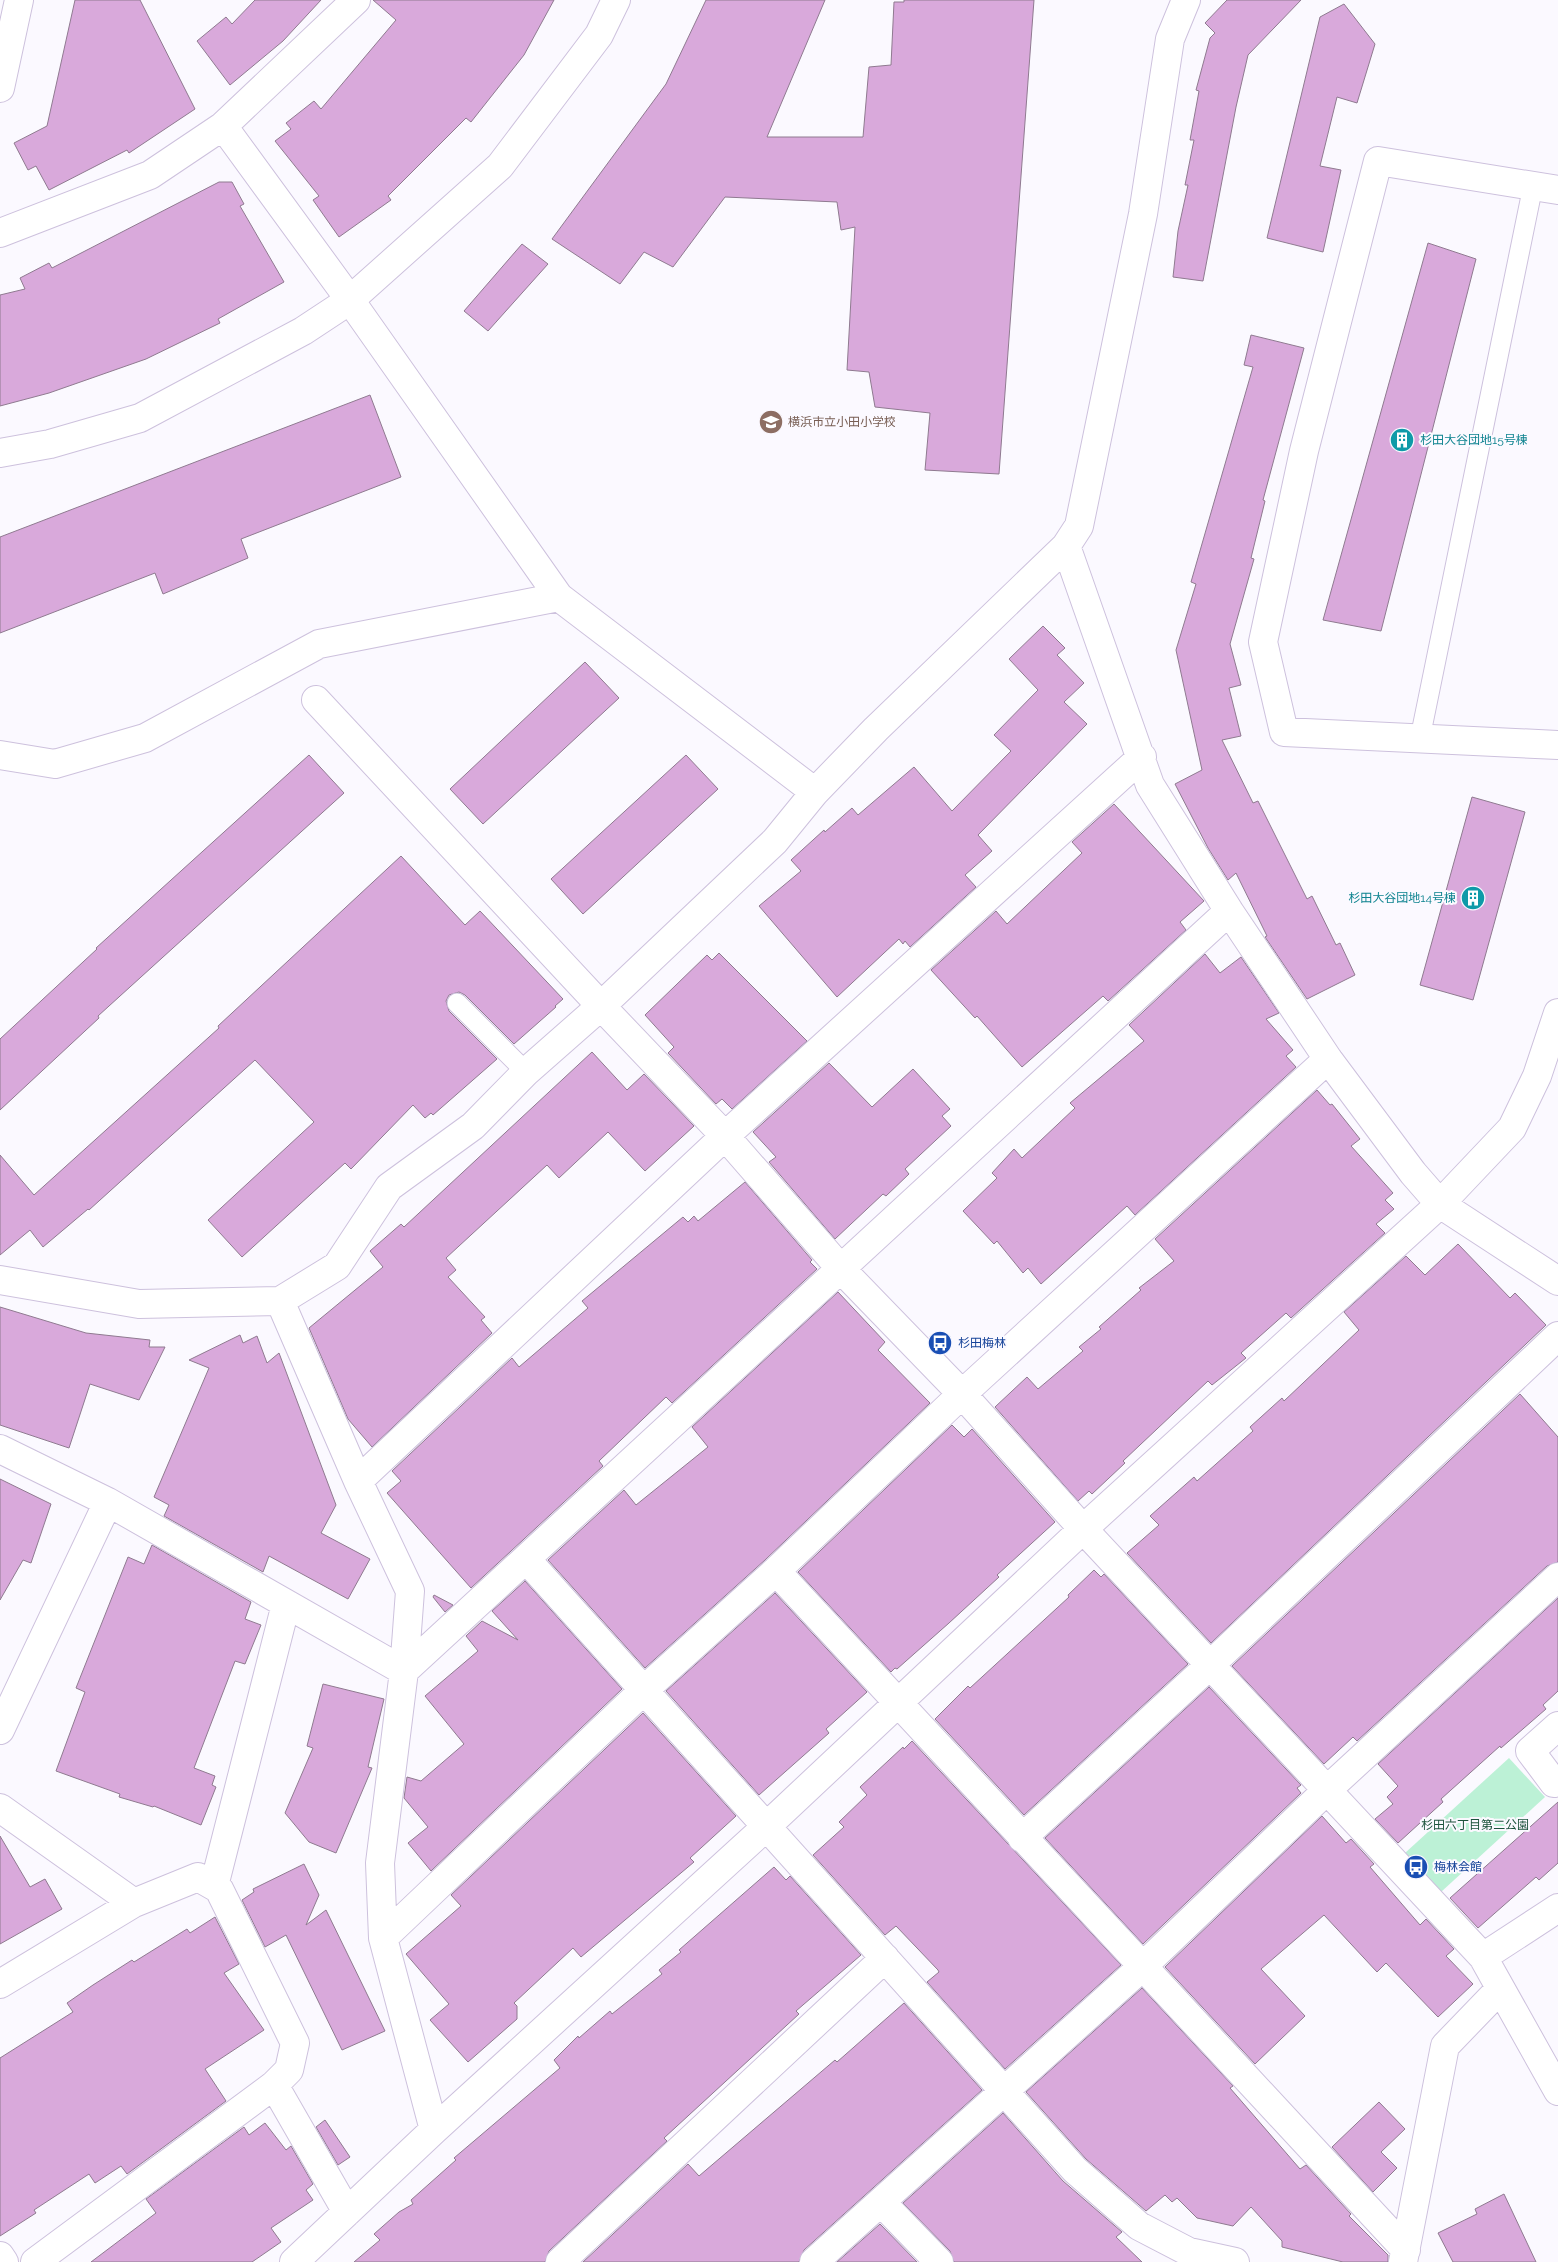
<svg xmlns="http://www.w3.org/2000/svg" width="1558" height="2262" font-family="Raleway,'Noto Sans JP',sans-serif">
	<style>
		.green { fill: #bcf1d6 }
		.building { fill: #d9a9db; stroke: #8f7a90 }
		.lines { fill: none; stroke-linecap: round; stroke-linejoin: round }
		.service-casing { stroke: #cdc1dd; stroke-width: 21 }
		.minor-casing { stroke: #cdc1dd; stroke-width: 30 }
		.tertiary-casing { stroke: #cdc1dd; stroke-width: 30 }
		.service { stroke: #fff; stroke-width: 19 }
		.minor { stroke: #fff; stroke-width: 28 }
		.tertiary { stroke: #fff; stroke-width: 28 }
		.labels { text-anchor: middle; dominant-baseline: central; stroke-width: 4; stroke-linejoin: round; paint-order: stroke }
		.education-label { font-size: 12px; fill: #785e54; stroke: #fbf9ff; text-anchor: start }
		.culture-label { font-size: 12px; fill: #0d838f; stroke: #fbf9ff; text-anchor: start }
		.transit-label { font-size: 12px; fill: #164399; stroke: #fbf9ff; text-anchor: start }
		.park-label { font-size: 12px; fill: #1c533c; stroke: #fbf9ff }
	</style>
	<rect width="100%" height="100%" fill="#fbf9ff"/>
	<path class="green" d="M1509,1758L1545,1797L1441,1892L1405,1853Z"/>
	<path class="building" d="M75,0H140L195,109L129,153L127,150L49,190L36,166L28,170L14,143L47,126Z
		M255,0H321L283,41L230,85L197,41L226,17L232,24Z
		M373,0H554L524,55L471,122L466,118L388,196L391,200L339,237L313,200L319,196L275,141L291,129L286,123L314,101L321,109L396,20Z
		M706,0H825L767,137H863L869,67L891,65L894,2H904V0H1034L999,474L925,470L930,413L875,407L869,372L847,370L855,227L841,230L837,202L725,197L673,267L644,252L620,284L552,239L666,84Z
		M1227,0H1301L1248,55L1236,107L1203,281L1173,277L1178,231L1188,185H1185L1194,140H1190L1199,91L1196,90L1210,38L1215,33L1205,23Z
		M1344,4L1375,44L1357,103L1337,97L1320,166L1341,170L1323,252L1267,238L1320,17Z
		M219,182H232L244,204L240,206L284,282L218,319L220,323L146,359L49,393L0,406V295L25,289L20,278L49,263L52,268Z
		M1428,243L1476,259L1381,631L1323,620Z
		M522,244L548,264L488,331L464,311Z
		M1251,335L1304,348L1263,500L1265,501L1251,558L1254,559L1230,644L1241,685L1229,688L1241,736L1222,740L1253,803L1258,801L1307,899L1312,896L1336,945L1340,943L1355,975L1307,999L1265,937L1267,936L1236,873L1228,880L1208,848L1175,784L1202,770L1176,650L1196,584L1191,582L1253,367L1244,365Z
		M370,395L401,477L241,539L248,558L163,594L155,573L0,633V537Z
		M1043,626L1065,648L1057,655L1084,683L1064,702L1087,724L978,835L992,851L965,875L976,887L910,947L905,941L903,944L899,939L837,997L759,906L801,871L791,860L824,830L825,832L852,808L858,815L914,767L952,811L1011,751L994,735L1038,690L1009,659Z
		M585,662L619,698L483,824L450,789Z
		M309,755L344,793L98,1016L99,1018L0,1110V1039L97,949L96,948Z
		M686,755L718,789L583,914L551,879Z
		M1472,797L1525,812L1473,1000L1420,985Z
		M1114,804L1204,901L1180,922L1186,930L1108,1001L1103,996L1022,1067L977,1016L975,1018L931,970L996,911L1007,924L1082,853L1072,842Z
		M401,856L465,925L480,911L563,999L555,1006L556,1007L514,1044L465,995L459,992L449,995L446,1001L449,1011L497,1059L433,1115L431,1113L425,1118L413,1105L351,1169L345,1163L242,1257L208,1220L314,1122L255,1060L89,1210L88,1209L43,1247L30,1230L0,1255V1155L34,1195L219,1028L218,1026Z
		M719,953L807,1041L732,1109L722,1099L716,1104L668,1053L674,1047L645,1015L707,955L712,960Z
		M1205,954L1220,973L1241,957L1279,1013L1266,1019L1293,1050L1286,1056L1296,1067L1135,1215L1127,1206L1041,1284L1028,1268L1023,1273L997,1241L994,1244L963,1211L997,1178L992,1173L1014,1149L1022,1158L1075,1108L1070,1103L1144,1041L1129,1025Z
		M592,1052L627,1090L644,1074L694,1126L645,1171L608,1132L559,1178L547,1165L446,1258L456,1270L448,1277L485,1317L481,1320L492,1333L372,1447L348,1419L309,1328L383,1267L370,1251L401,1224L404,1227Z
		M829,1063L872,1107L913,1069L950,1109L942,1116L951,1126L905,1169L909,1174L886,1196L883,1194L835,1239L769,1162L776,1157L753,1132Z
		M1317,1090L1330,1105L1332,1104L1360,1139L1351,1146L1393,1193L1385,1200L1394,1209L1376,1224L1385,1233L1291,1318L1286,1313L1241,1353L1246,1358L1212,1385L1208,1381L1123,1461L1125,1463L1092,1494L1089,1491L1078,1501L995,1407L1027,1377L1038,1389L1083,1351L1079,1347L1101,1329L1099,1327L1141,1290L1139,1288L1174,1261L1155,1239Z
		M745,1182L812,1260L810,1262L817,1269L672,1403L666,1397L599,1461L603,1466L471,1588L387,1493L401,1481L392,1471L512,1358L519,1367L588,1308L582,1301L683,1217L688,1222L694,1216L698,1221Z
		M1458,1244L1510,1298L1515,1293L1546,1325L1211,1643L1127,1553L1159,1525L1150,1516L1194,1477L1197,1481L1253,1431L1250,1427L1282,1398L1284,1401L1359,1330L1344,1312L1406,1256L1425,1275Z
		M838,1292L885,1342L878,1350L930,1403L765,1560L645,1668L548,1560L624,1490L636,1505L708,1447L692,1427Z
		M0,1307L86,1333L150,1340L149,1347H165L139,1400L90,1384L69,1448L0,1425Z
		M240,1335L243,1343L257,1336L267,1363L279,1353L336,1505L321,1533L370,1559L348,1599L269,1556L263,1572L164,1516L169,1505L154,1497L209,1368L189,1360Z
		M1520,1394L1558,1437V1562L1547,1566L1357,1741L1353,1737L1324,1764L1232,1666Z
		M952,1425L964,1437L972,1429L1055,1522L997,1575L999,1577L949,1623L897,1669L895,1668L891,1672L798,1572Z
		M0,1479L51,1504L31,1563L23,1560L0,1600Z
		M152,1545L251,1602L245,1619L261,1625L245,1664L235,1661L194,1768L215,1776L212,1785L216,1787L201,1825L154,1806L153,1807L119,1797L120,1794L56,1771L85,1692L76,1688L128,1557L144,1564Z
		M1094,1570L1101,1577L1104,1574L1188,1664L1024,1815L935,1719L968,1686L970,1688L1069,1597L1068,1595Z
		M525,1581L622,1689L431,1871L408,1843L428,1827L404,1798L407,1777L421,1781L464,1744L425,1696L478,1651L466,1636L482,1621L518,1640L492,1611Z
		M775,1593L867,1692L826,1729L829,1733L759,1795L666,1691Z
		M434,1595L453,1605L445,1612L433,1597Z
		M1558,1598V1691L1543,1705L1546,1709L1501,1748L1500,1746L1441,1799L1443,1802L1398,1843L1375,1819L1393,1804L1387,1797L1398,1786L1378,1764Z
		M323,1684L384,1699L368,1767L372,1768L336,1853L309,1842L285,1813L313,1748L307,1746Z
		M1209,1687L1301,1785L1297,1788L1301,1793L1143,1944L1045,1838Z
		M643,1713L736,1816L690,1858L694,1862L581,1957L573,1948L514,2003L517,2006V2019L468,2062L430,2020L449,2004L406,1954L461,1906L451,1895Z
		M912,1741L1121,1965L1005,2069L927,1982L939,1972L938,1970L896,1926L885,1935L813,1855L844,1827L839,1822L867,1795L860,1787L903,1747L904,1749Z
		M1558,1802V1863L1539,1880L1536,1877L1478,1928L1450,1898Z
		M1322,1816L1346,1843L1351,1839L1374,1864L1370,1867L1420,1925L1426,1919L1454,1949L1446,1956L1473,1984L1438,2017L1386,1963L1377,1972L1324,1915L1261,1969L1305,2016L1255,2064L1165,1967Z
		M0,1836L30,1887L45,1879L62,1909L0,1944Z
		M304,1864L319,1895L306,1925L326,1910L385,2031L342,2050L286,1935L265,1947L242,1900L254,1892L253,1889Z
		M774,1867L786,1880L790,1876L861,1955L796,2011L799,2014L664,2138L667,2141L549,2251L545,2262H354L380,2240L374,2234L399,2212L413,2204L411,2200L456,2160L454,2158L560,2068L554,2060L578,2036L579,2038L610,2011L612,2014L662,1974L659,1970L681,1952L679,1950Z
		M215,1917L239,1964L224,1973L264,2030L205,2069L226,2101L127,2174L121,2166L95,2183L89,2174L34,2210L36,2213L0,2236V2058L73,2012L67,2003L93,1985L132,1960L134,1962L187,1929L190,1933Z
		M1142,1988L1233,2086L1230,2088L1300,2169L1306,2165L1351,2214L1349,2216L1388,2255V2262H1343L1282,2247V2241L1251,2207L1233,2226L1197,2218L1177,2198L1172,2202L1165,2195L1146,2211L1086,2159L1026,2092Z
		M904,2003L982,2090L804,2250L799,2262H583L688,2164L699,2176L835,2060L837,2062Z
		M1379,2102L1405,2129L1381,2152L1397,2168L1373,2192L1332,2147Z
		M1003,2113L1063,2181L1122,2232L1116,2237L1142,2262H954L950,2251L903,2203Z
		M325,2120L350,2157L338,2165L316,2127Z
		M265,2123L286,2150L291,2146L313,2184L306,2190L313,2200L271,2228L281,2242L252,2262H91L156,2213L146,2199L244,2127L249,2135Z
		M1504,2194L1536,2262H1453L1438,2233L1477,2214L1475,2209Z
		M880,2224L917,2262H837Z"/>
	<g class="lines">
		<g class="service-casing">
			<path id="service" d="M1420,738L1533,186
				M457,1003L526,1072"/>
		</g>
		<g class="minor-casing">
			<path id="minor" d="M0,88L19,0
				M223,126L350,300L559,597L815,792
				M1558,190L1378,161L1304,451L1263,642L1284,732L1558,745
				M0,233L150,175L223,126L356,0
				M1066,546L1150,785L1229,911L1328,1059L1413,1173L1440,1204L1558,1281
				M316,700L601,1006L725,1136L841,1269L962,1394L1083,1529L1483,1957L1558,2091
				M0,755L55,764L145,738L319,644L559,597
				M0,1280L139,1304L280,1301L337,1266L389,1187L473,1126L526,1072L601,1006L775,841L815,792L876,729L1066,546L1079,526L1143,214L1170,39L1186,0
				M280,1301L358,1481L410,1591L404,1671L380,1863L383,1938L434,2130
				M0,1449L108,1502L404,1671L1229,911
				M358,1481L725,1136L1142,757
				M526,1559L1075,2170L1139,2226L1189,2252L1235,2262
				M776,1571L1406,2250
				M0,1730L108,1502
				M1554,1783L1530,1751L1558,1726
				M0,1808L134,1903
				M1022,1838L1210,1665L1558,1336
				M214,1886L286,1604
				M383,1938L644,1690L776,1571L962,1394L1328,1059
				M1483,1957L1558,1908
				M0,1984L134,1903L198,1877L219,1889L295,2043L289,2070L274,2085L35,2262
				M274,2085L347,2212
				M881,2202L939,2262
				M0,2256L4,2262
				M294,2262L434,2130L767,1826L1083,1529L1440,1204L1512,1128L1537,1076L1558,1013
				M560,2262L885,1958
				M814,2262L1142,1967L1327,1790L1558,1577
				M1403,2262L1445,2046L1500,1989"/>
		</g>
		<g class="tertiary-casing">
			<path id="tertiary" d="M0,453L50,444L140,418L303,331L350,300L500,166L599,35L616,0"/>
		</g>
		<use href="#service" class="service"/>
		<use href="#minor" class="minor"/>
		<use href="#tertiary" class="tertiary"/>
	</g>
	<defs>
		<g id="school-disc" transform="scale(1.25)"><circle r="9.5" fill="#8d6e63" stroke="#fbf9ff"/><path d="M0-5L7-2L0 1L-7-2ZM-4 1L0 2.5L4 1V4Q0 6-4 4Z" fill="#fff"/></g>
		<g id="building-disc" transform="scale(1.25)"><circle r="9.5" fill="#0f9aa8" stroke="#fbf9ff"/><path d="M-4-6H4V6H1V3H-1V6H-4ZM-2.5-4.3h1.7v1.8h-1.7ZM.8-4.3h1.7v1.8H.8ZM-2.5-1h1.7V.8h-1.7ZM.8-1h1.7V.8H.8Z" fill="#fff"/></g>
		<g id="bus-disc" transform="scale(1.25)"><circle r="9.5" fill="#1a4fb4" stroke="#fbf9ff"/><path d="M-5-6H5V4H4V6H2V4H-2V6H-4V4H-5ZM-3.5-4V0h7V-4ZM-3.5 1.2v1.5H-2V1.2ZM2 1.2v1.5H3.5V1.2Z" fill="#fff"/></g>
	</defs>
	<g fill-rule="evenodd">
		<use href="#school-disc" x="771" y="422"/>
		<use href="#building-disc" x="1402" y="440"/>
		<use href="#building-disc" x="1473" y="898"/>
		<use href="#bus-disc" x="940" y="1343"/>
		<use href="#bus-disc" x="1416" y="1867"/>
	</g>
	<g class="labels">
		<g class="education-label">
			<text x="788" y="422">横浜市立小田小学校</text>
		</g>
		<g class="culture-label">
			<text x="1420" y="440">杉田大谷団地15号棟</text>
			<text x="1456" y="898" text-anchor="end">杉田大谷団地14号棟</text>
		</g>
		<g class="transit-label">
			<text x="958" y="1343">杉田梅林</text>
			<text x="1434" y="1867">梅林会館</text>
		</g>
		<g class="park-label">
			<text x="1475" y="1825">杉田六丁目第二公園</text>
		</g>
	</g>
</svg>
